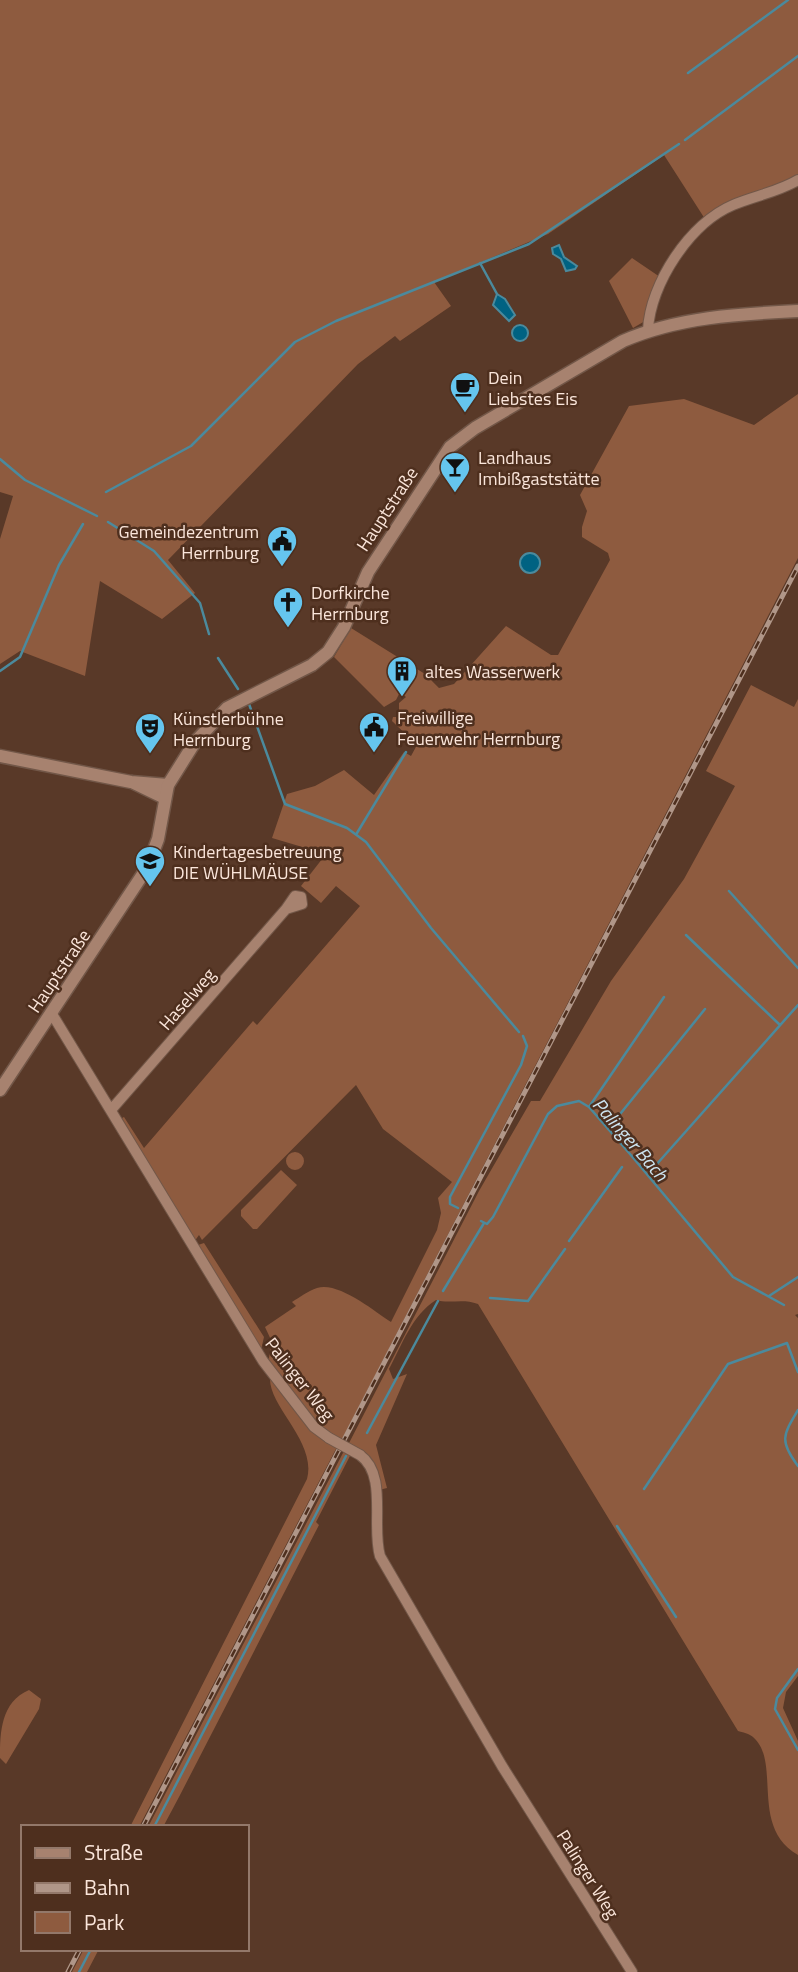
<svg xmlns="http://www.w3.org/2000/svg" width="798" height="1972" font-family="'Titillium Web',sans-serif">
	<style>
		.green { fill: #8e5b3f }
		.water { fill: #006282; stroke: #4b8a9d; stroke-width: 2 }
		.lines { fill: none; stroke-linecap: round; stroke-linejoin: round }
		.stream { stroke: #4b8a9d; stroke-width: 2.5 }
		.minor-casing { stroke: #725748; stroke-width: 12 }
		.tertiary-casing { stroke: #725748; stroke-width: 15 }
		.secondary-casing { stroke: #725748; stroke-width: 15 }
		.minor { stroke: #a7826f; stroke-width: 10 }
		.tertiary { stroke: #a7826f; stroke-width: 12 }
		.secondary { stroke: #a7826f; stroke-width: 12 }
		.rail-casing { stroke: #b09688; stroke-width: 5 }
		.rail { stroke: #4e2f1e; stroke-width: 2.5; stroke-dasharray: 8; stroke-linecap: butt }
		.minor-bridge-casing { stroke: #725748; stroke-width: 12; stroke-linecap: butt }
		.minor-bridge { stroke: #a7826f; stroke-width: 10 }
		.labels { text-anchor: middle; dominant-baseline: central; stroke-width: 5; stroke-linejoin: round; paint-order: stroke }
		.poi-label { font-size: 18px; fill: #fbe6db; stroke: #4e2f1e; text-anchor: start }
		.street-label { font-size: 18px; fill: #fbe6db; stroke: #4e2f1e }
		.water-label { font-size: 19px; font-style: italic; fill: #cee5f1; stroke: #4e2f1e }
	</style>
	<rect width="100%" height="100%" fill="#593928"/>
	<path class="green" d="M0,0H798V176L705,219L664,155L548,234L434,282L451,306L400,341L395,336L358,364L168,560L195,593L162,619L100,581L85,676L20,651L0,664V539L13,496L0,492Z
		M632,258L660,277L645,321L633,328L609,281Z
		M798,394V558L341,1441L319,1427L268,1363L272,1342L265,1327L296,1306L292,1302C300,1297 308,1291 317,1288C338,1281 374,1311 391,1322L437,1230L441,1213L438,1198L452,1182L383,1129L356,1085L202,1240L199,1235L194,1242L122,1118L124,1117L144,1148L253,1021L257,1025L360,906L336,886L321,903L301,886L326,854L272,838L287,794L315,786L344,770L374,795L404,752L411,756L417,745L392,721L393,717H399V703L406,697L400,692L396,700L384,707L334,657L351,628L425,674L439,688L454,684L506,626L551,655H558L610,560L608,553L582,537V527L587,511L580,495L629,406L684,399L754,425Z
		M751,685L794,707L798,699V1314L795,1315L798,1318V1676L786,1692L783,1708L798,1741V1855C749,1827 782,1762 753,1737C750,1734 742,1732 738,1731L478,1304C463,1298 450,1304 436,1300C412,1315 402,1345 389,1369L393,1379L407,1374L376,1445L387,1488L379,1490C375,1461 373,1458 348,1445L479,1191L531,1101H540L611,981L684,879L735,786L706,771Z
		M286 1161a9 9 0 1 1 18 0a9 9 0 1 1-18 0Z
		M281,1170L297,1185L257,1229H253L241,1216V1210Z
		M204,1243L264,1337L261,1350L198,1245Z
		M270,1378L315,1433L337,1447L139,1827H130L307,1479C317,1442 269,1407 270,1378Z
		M344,1451L351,1454L316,1522L319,1525L179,1797L163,1827H148Z
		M29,1690L41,1699L39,1709L6,1764L0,1758C0,1732 1,1702 29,1690Z
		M84,1949H99L87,1972H72Z"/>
	<path class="water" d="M559,245L564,257L577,266L575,269L566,271L561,259L553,254L552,248Z
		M497,294L505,299L515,315L509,321L493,305Z
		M512 333a8 8 0 1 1 16 0a8 8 0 1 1-16 0Z
		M520 563a10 10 0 1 1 20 0a10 10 0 1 1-20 0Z"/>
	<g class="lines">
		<path class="stream" d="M688,73L788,0
			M685,140L798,56
			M480,263L497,294
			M0,459L25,480L97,516
			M106,492L191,446L295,342L336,321L529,244L679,144
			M108,522L154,551L200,603L209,634
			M218,658L238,689
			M0,671L20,657L59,565L83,524
			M249,704L285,804L347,828L366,842L431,928L519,1032
			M357,833L406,752
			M729,891L798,968
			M686,935L780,1025
			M589,1107L664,997
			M608,1129L705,1009
			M656,1165L798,1005
			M458,1208L450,1204V1197L521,1065L527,1046L523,1036
			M481,1221L487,1224L493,1217L548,1114L557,1106L579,1101L589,1107L630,1154L733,1277L784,1305
			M569,1241L622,1167
			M443,1291L484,1223
			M769,1296L798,1277
			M490,1298L528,1301L565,1249
			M798,1410C783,1435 779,1441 798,1466
			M367,1433L438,1301
			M644,1489L728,1364L787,1343L798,1372
			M617,1526L676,1617
			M798,1669L777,1698L775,1709L798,1750
			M154,1827L346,1456
			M79,1972L91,1949"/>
		<g class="minor-casing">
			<path id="minor" d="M648,330C650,284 690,223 733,205C754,196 778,192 798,180
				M52,1014L263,1361L314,1427L329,1438
				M111,1110L286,909L302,904L301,897L295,896L286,909
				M360,1455C388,1475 371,1526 380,1556L502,1766L632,1972"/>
		</g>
		<g class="tertiary-casing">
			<path id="tertiary" d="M0,756L131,782L168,785
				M132,782L165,798"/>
		</g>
		<g class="secondary-casing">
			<path id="secondary" d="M0,1090L147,868L158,839L168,785L195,742L227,708L312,665L328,652L344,627L368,572L450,447L475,428L623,341C678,317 739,314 798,311"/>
		</g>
		<use href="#minor" class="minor"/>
		<use href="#tertiary" class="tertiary"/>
		<use href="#secondary" class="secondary"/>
		<g class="rail-casing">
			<path id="rail" d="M143,1827L798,566
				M68,1972L80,1949"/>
		</g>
		<use href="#rail" class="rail"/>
		<g class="minor-bridge-casing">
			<path id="minor-bridge" d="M329,1438L360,1455"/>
		</g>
		<use href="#minor-bridge" class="minor-bridge"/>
	</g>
	<defs>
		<g id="cafe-pin" transform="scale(1.575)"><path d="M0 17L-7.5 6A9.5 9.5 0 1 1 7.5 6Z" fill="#65c5ee" stroke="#4e2f1e"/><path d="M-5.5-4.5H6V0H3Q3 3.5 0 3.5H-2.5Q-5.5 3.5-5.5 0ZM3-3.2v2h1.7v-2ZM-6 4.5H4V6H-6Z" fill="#111"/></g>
		<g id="bar-pin" transform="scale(1.575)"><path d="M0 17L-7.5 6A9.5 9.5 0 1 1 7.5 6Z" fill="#65c5ee" stroke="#4e2f1e"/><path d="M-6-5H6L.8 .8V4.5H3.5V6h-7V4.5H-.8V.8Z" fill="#111"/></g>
		<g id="civic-pin" transform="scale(1.575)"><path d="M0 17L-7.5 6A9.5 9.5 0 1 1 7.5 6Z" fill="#65c5ee" stroke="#4e2f1e"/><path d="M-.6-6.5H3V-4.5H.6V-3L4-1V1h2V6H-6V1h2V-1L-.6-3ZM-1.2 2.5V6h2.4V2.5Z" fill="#111"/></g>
		<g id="church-pin" transform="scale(1.575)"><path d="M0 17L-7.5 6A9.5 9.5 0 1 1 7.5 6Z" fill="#65c5ee" stroke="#4e2f1e"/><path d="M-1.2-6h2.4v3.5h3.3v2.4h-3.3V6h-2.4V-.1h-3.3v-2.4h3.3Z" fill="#111"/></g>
		<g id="building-pin" transform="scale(1.575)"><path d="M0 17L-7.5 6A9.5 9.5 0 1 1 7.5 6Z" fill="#65c5ee" stroke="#4e2f1e"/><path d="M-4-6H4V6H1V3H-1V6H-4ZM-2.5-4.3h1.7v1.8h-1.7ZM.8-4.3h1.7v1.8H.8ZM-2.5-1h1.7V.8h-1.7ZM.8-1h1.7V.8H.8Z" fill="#111"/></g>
		<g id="theatre-pin" transform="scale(1.575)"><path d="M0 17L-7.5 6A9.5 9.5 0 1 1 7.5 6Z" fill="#65c5ee" stroke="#4e2f1e"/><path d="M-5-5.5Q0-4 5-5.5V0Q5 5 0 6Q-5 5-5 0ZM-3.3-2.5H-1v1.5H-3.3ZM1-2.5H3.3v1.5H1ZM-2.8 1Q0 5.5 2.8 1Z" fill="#111"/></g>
		<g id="school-pin" transform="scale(1.575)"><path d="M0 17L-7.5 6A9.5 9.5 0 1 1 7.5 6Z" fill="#65c5ee" stroke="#4e2f1e"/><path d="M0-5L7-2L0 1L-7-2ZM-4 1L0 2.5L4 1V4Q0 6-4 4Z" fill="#111"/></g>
	</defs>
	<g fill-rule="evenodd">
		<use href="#cafe-pin" x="465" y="387"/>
		<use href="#bar-pin" x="455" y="467"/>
		<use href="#civic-pin" x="282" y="541"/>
		<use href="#church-pin" x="288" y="602"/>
		<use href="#building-pin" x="402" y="671"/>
		<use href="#civic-pin" x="374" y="727"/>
		<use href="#theatre-pin" x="150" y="728"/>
		<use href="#school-pin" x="150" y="861"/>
	</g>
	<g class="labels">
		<g class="poi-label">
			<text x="488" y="377">Dein<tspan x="488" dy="21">Liebstes Eis</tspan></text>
			<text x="478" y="457">Landhaus<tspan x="478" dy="21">Imbißgaststätte</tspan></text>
			<text x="259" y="531" text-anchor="end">Gemeindezentrum<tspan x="259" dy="21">Herrnburg</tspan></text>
			<text x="311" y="592">Dorfkirche<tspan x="311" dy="21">Herrnburg</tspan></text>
			<text x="425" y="671">altes Wasserwerk</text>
			<text x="397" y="717">Freiwillige<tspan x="397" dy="21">Feuerwehr Herrnburg</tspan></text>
			<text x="173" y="718">Künstlerbühne<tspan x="173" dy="21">Herrnburg</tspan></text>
			<text x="173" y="851">Kindertagesbetreuung<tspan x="173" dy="21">DIE WÜHLMÄUSE</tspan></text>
		</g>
		<g class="street-label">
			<text transform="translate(387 509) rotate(-57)">Hauptstraße</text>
			<text transform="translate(59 971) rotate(-56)">Hauptstraße</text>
			<text transform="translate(187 999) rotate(-49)">Haselweg</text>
			<text transform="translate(300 1379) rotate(52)">Palinger Weg</text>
			<text transform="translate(588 1874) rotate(58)">Palinger Weg</text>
		</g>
		<g class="water-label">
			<text transform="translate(631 1139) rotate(49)">Palinger Bach</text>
		</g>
	</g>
	<rect x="21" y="1825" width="228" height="126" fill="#4e2f1e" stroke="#93786a" stroke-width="2"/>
	<rect x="35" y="1848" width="35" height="10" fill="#a7826f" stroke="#93786a" stroke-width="2"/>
	<text x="84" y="1860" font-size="21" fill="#fbe6db">Straße</text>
	<rect x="35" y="1883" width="35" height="10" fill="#b09688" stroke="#93786a" stroke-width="2"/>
	<text x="84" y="1895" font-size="21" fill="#fbe6db">Bahn</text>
	<rect x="35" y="1912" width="35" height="21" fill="#8e5b3f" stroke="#93786a" stroke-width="2"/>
	<text x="84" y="1930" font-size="21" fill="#fbe6db">Park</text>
</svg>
